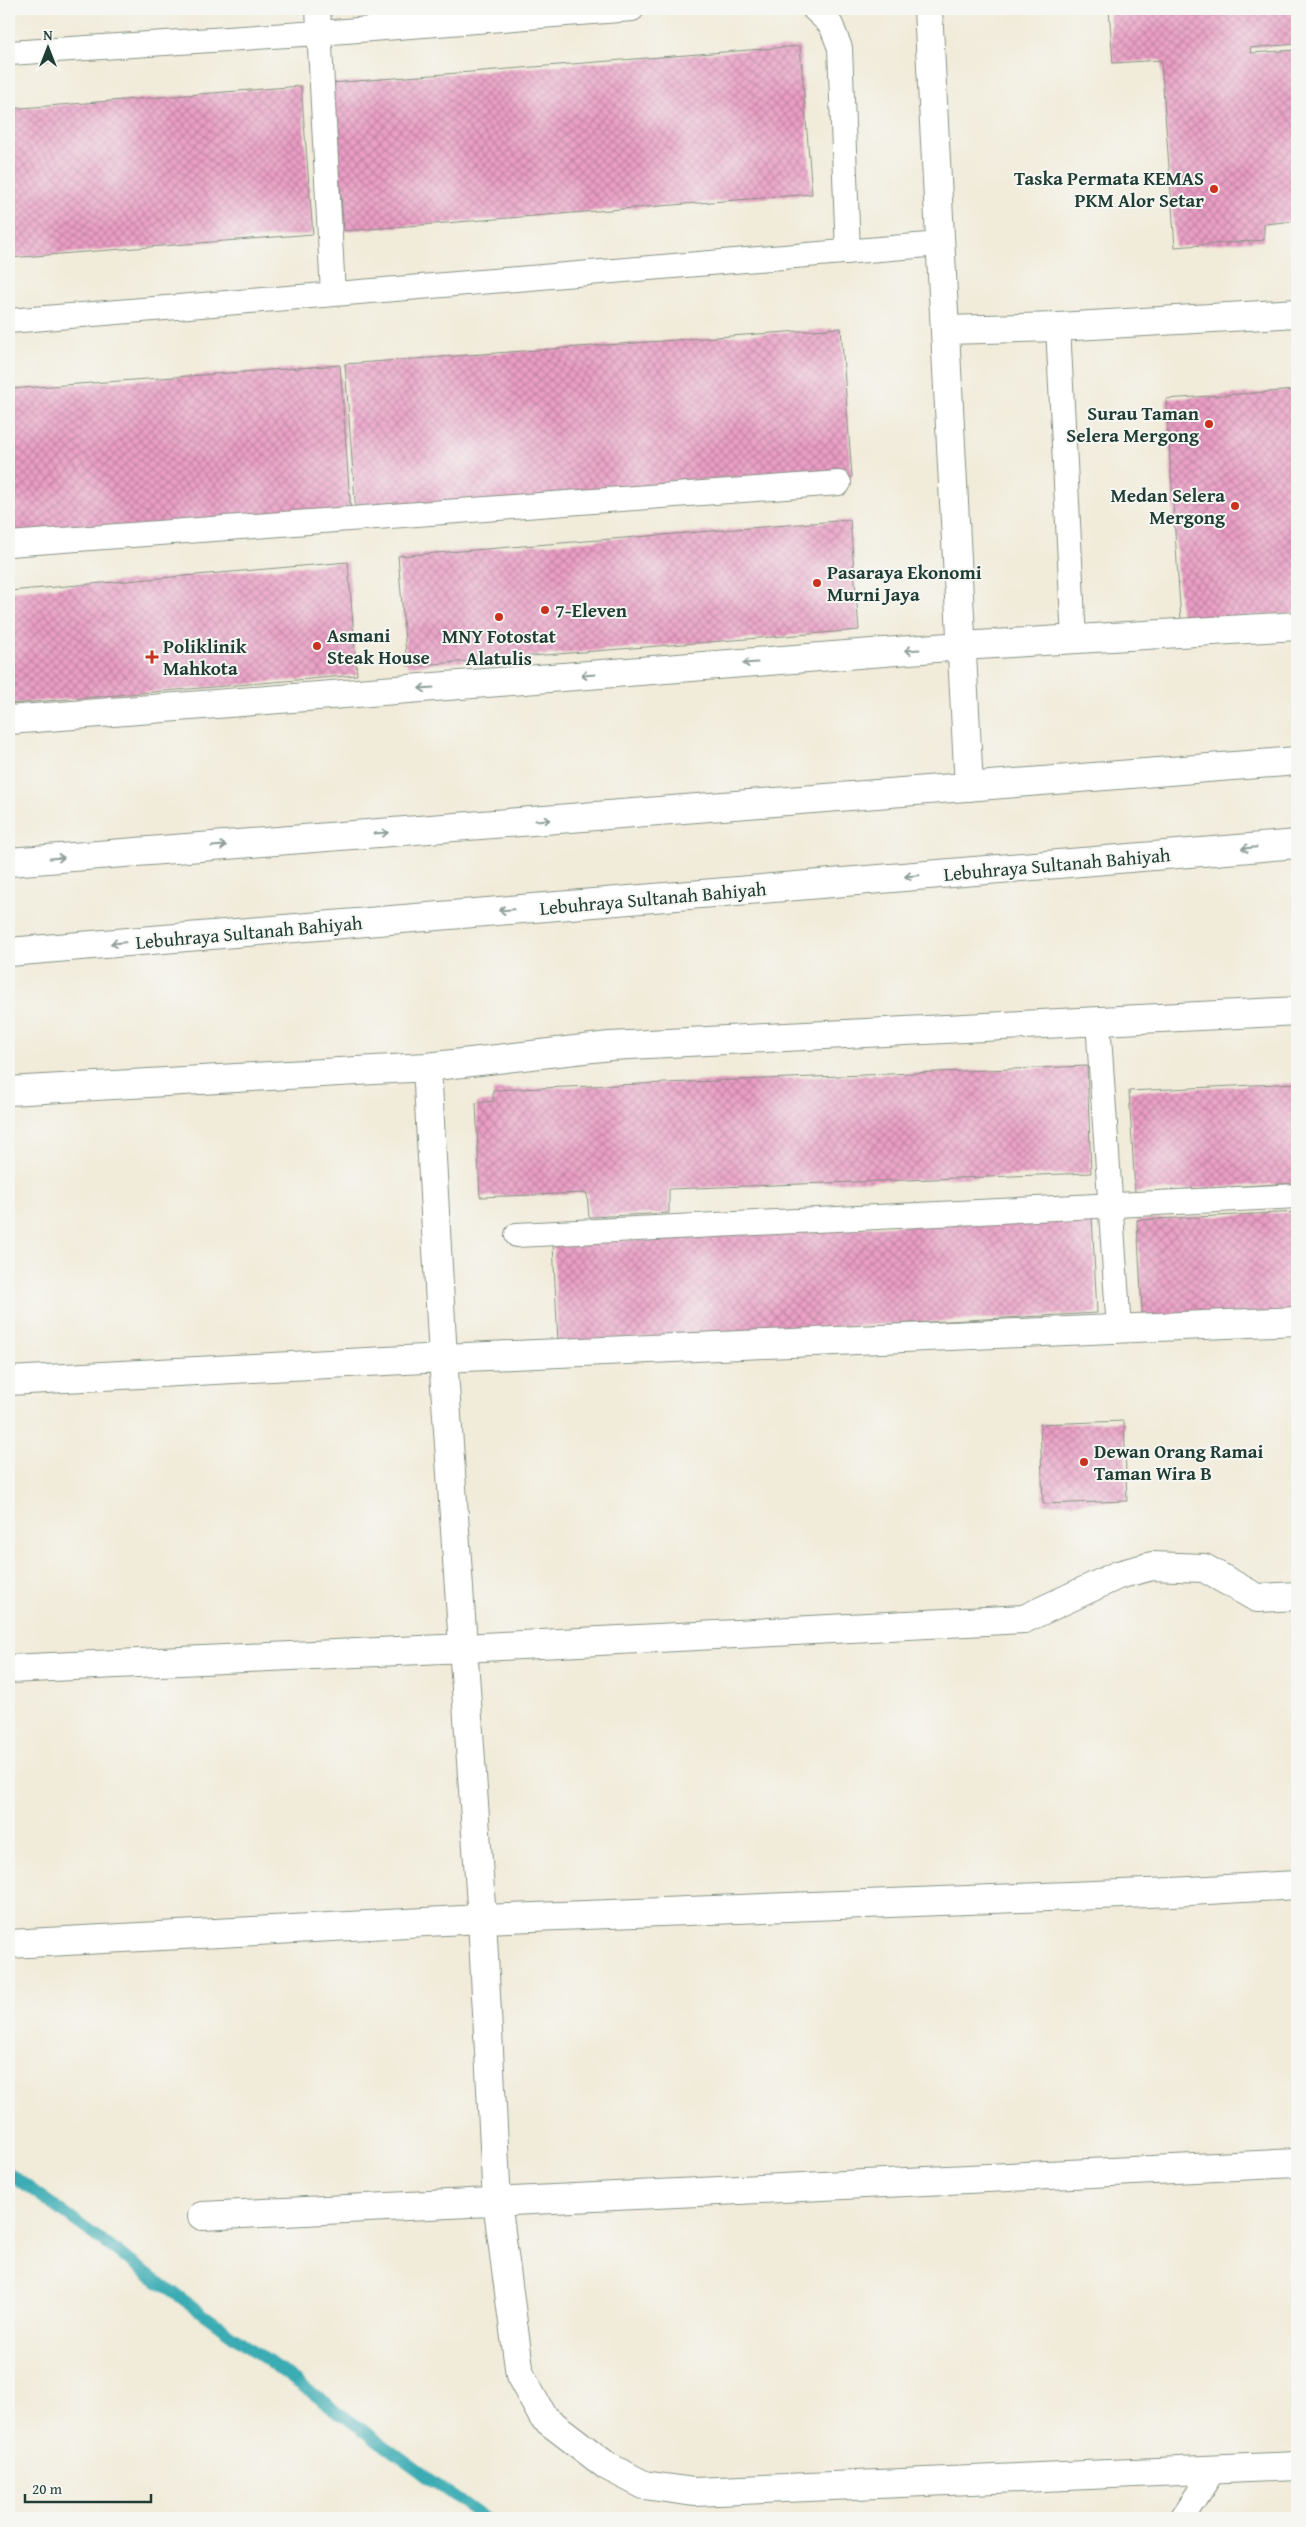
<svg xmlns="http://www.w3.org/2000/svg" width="1306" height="2527" font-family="'Gentium Book Plus',serif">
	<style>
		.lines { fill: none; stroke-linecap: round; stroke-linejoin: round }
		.stream { stroke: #3aacb3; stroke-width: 12 }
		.building { fill: url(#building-cross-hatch) }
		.service-casing { stroke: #889486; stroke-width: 26 }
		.minor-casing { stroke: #889486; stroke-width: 30 }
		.primary-casing { stroke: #889486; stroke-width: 30 }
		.service { stroke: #fff; stroke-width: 24 }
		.minor { stroke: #fff; stroke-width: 28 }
		.primary { stroke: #fff; stroke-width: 28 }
		.oneway { stroke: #8f9e9a }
		.poi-dot { fill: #c8321e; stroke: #f6f6f2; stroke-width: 2 }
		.labels { text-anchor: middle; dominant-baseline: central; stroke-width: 4; stroke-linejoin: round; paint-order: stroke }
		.poi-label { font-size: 19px; font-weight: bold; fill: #1f3d34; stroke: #f6f6f2; text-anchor: start }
		.street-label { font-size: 19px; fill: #1f3d34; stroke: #f6f6f2 }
	</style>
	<defs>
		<pattern id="building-cross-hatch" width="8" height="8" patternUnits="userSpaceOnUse" patternTransform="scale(1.25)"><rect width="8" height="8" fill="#eb9ec5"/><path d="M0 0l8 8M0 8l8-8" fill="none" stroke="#be82a1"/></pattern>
	</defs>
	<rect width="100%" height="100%" fill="#f6f6f2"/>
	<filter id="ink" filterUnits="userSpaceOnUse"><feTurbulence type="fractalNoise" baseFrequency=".02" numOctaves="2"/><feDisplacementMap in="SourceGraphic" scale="10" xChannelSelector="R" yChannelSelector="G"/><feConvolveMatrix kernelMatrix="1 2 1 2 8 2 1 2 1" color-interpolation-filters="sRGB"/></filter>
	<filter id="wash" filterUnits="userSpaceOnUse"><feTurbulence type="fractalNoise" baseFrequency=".0096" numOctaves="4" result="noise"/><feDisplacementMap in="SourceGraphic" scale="20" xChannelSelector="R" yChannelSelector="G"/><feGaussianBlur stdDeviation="1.12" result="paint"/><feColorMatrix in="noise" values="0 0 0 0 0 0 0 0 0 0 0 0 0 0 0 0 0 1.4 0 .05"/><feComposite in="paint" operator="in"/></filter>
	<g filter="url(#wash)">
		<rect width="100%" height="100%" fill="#f1ebd9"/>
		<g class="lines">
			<path class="stream" d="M9,2173L484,2518"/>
		</g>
		<g id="blocks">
			<path class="building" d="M1109,9H1296L1297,44L1250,48L1251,53L1297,50V82L1293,83L1297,145V221L1264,224V240L1175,247L1161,60L1113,63Z
				M800,46L812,194L344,231L331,83Z
				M301,86L313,234L9,258V109Z
				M841,328L852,477L356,514L345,364Z
				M340,365L351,514L9,539V389Z
				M1297,390V613L1181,621L1166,399Z
				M850,520L859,630L407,666L398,556Z
				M348,562L357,675L9,704V591Z
				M1087,1066L1091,1173L669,1189V1213L589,1217L587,1193L480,1197L476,1103L493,1101V1090Z
				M1297,1083V1183L1135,1192L1129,1091Z
				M1297,1212V1319L1143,1327L1137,1220Z
				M1092,1215L1097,1313L558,1342L553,1244Z
				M1124,1421L1127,1501L1043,1504L1040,1424Z"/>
		</g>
	</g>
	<g filter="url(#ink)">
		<use href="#blocks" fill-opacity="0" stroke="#889486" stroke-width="1"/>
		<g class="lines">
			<g class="service-casing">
				<path id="service" d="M318,9L333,294
					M814,9L831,25L840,48L848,252
					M9,53L319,33L632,9
					M9,321L940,244
					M1058,327L1074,640
					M9,544L839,483
					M1098,1022L1119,1330
					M517,1235L1297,1196
					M1182,2518L1213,2471"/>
			</g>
			<g class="minor-casing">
				<path id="minor" d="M928,9L969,787
					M945,330L1058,327L1297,313
					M9,720L961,646L1297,626
					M427,1067L443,1358L482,1919L497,2202L520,2375L543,2417L607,2466L644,2485L694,2492L1297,2466
					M9,1091L427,1067L610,1046L1297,1011
					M9,1381L443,1358L1297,1321
					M9,1669L464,1648L1024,1619L1118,1575L1152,1566L1204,1568L1257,1598L1297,1596
					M9,1944L482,1919L1173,1892L1297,1885
					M202,2216L1297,2163"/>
			</g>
			<g class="primary-casing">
				<path id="primary" d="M9,862L1297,761
					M9,952L1297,844"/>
			</g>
			<use href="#service" class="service"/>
			<use href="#minor" class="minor"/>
			<use href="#primary" class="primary"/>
		</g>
		<defs><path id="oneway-shaft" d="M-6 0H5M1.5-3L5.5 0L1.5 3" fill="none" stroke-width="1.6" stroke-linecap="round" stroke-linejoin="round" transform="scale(1.25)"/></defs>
		<g class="oneway">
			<use href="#oneway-shaft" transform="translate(912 650) rotate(176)"/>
			<use href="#oneway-shaft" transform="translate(750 663) rotate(176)"/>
			<use href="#oneway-shaft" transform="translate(588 675) rotate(176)"/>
			<use href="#oneway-shaft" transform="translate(426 688) rotate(176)"/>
			<use href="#oneway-shaft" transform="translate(543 820) rotate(-4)"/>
			<use href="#oneway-shaft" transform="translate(381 833) rotate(-4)"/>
			<use href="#oneway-shaft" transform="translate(219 846) rotate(-4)"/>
			<use href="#oneway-shaft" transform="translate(1249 848) rotate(175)"/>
			<use href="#oneway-shaft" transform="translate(57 858) rotate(-4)"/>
			<use href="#oneway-shaft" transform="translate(912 876) rotate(175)"/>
			<use href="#oneway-shaft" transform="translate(506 910) rotate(175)"/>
			<use href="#oneway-shaft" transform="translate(118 943) rotate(175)"/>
		</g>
	</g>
	<g class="poi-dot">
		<circle cx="1214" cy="189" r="5"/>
		<circle cx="1209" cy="424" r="5"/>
		<circle cx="1235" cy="506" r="5"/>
		<circle cx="817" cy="583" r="5"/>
		<circle cx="545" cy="610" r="5"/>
		<circle cx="499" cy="617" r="5"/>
		<circle cx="317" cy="646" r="5"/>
		<path d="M149.5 649.5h5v5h5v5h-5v5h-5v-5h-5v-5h5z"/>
		<circle cx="1084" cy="1462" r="5"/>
	</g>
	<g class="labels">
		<g class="poi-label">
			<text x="1204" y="178" text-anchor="end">Taska Permata KEMAS<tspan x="1204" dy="22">PKM Alor Setar</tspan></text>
			<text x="1199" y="413" text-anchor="end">Surau Taman<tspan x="1199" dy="22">Selera Mergong</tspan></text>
			<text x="1225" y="495" text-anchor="end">Medan Selera<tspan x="1225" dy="22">Mergong</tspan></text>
			<text x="827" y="572">Pasaraya Ekonomi<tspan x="827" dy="22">Murni Jaya</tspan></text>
			<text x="555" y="610">7-Eleven</text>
			<text x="327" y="635">Asmani<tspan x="327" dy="22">Steak House</tspan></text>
			<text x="499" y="636" text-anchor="middle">MNY Fotostat<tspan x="499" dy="22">Alatulis</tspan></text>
			<text x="163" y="646">Poliklinik<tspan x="163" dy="22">Mahkota</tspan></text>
			<text x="1094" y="1451">Dewan Orang Ramai<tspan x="1094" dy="22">Taman Wira B</tspan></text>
		</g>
		<g class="street-label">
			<text transform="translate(1057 864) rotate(-5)">Lebuhraya Sultanah Bahiyah</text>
			<text transform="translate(653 898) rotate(-5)">Lebuhraya Sultanah Bahiyah</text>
			<text transform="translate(249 932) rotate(-5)">Lebuhraya Sultanah Bahiyah</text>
		</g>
	</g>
	<rect width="1306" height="2527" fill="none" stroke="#f6f6f2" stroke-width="30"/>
	<g transform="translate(48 48)" stroke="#f6f6f2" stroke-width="4" paint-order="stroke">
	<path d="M0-4L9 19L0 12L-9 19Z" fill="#1f3d34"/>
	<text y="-8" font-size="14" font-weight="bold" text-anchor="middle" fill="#1f3d34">N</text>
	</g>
	<path d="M25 2494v8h126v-8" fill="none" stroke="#1f3d34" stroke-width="2.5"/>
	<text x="32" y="2494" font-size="15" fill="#1f3d34" stroke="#f6f6f2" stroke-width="4" paint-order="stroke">20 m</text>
</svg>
